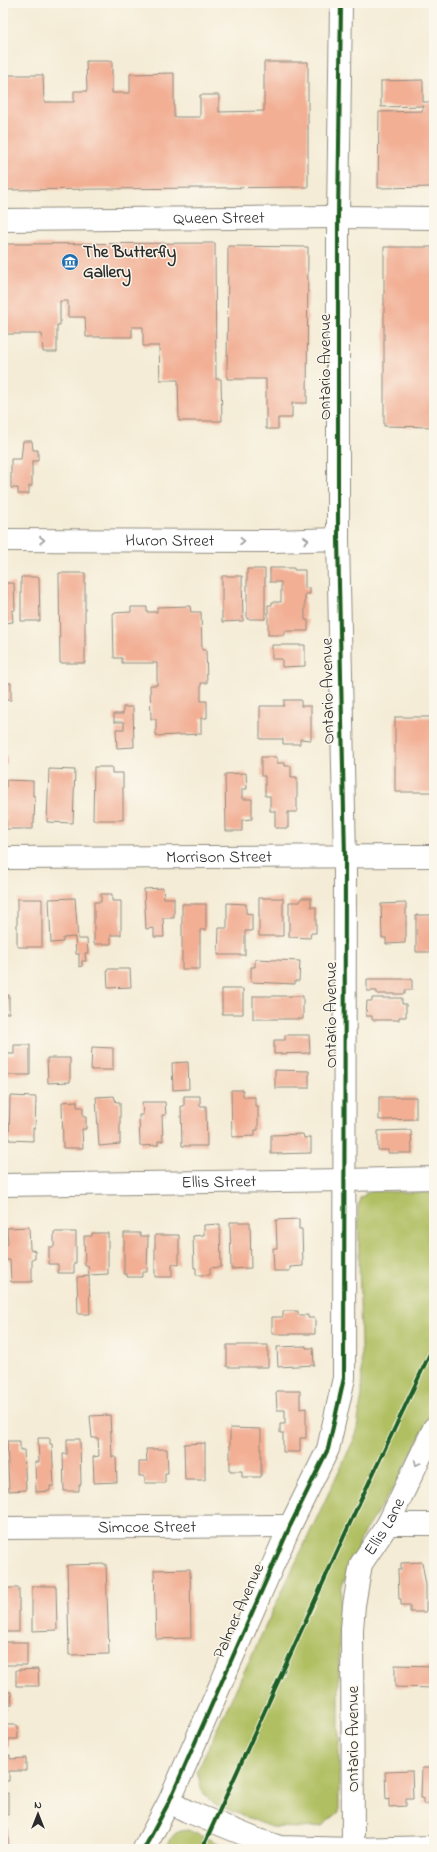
<svg xmlns="http://www.w3.org/2000/svg" width="437" height="1852" font-family="'Indie Flower',sans-serif">
	<style>
		.green { fill: #b0bf62; stroke: #6e7546 }
		.building { fill: #f2af94 }
		.lines { fill: none; stroke-linecap: round; stroke-linejoin: round }
		.minor-casing { stroke: #908c80; stroke-width: 24 }
		.minor { stroke: #fff; stroke-width: 22 }
		.cycleway-casing { stroke: #fbf7ec; stroke-width: 6 }
		.cycleway { stroke: #1b5e20; stroke-width: 4 }
		.oneway { stroke: #a0a0a0 }
		.labels { text-anchor: middle; dominant-baseline: central; stroke-width: 3; stroke-linejoin: round; paint-order: stroke }
		.street-label { font-size: 17px; fill: #2b2b2b; stroke: #fbf7ec }
		.poi-label { font-size: 17px; font-weight: bold; fill: #2b2b2b; stroke: #fbf7ec; text-anchor: start }
	</style>
	<rect width="100%" height="100%" fill="#fbf7ec"/>
	<filter id="ink" filterUnits="userSpaceOnUse"><feTurbulence type="fractalNoise" baseFrequency=".025" numOctaves="2"/><feDisplacementMap in="SourceGraphic" scale="8" xChannelSelector="R" yChannelSelector="G"/><feConvolveMatrix kernelMatrix="1 2 1 2 8 2 1 2 1" color-interpolation-filters="sRGB"/></filter>
	<filter id="wash" filterUnits="userSpaceOnUse"><feTurbulence type="fractalNoise" baseFrequency=".012" numOctaves="4" result="noise"/><feDisplacementMap in="SourceGraphic" scale="16" xChannelSelector="R" yChannelSelector="G"/><feGaussianBlur stdDeviation="0.9" result="paint"/><feColorMatrix in="noise" values="0 0 0 0 0 0 0 0 0 0 0 0 0 0 0 0 0 1.4 0 .05"/><feComposite in="paint" operator="in"/></filter>
	<g filter="url(#wash)">
		<rect width="100%" height="100%" fill="#f4ecd6"/>
		<path class="green" d="M370,1191L434,1193V1408L398,1481L364,1532L342,1586L339,1613V1812L322,1826L302,1828L271,1827L212,1803L202,1791L197,1771L356,1435L362,1394L358,1209L360,1198Z
			M188,1830L231,1849H166C172,1836 173,1831 188,1830Z"/>
		<g id="blocks">
			<path class="building" d="M86,61H112V93H130V74L174,73V117H200V95H219V112L264,111V62H308V187L3,190V75H43L44,102H74V91H87Z
				M423,80V102H434V187L378,188L379,112L422,111L424,106L381,107V81Z
				M215,243L216,379H221L222,421H179L178,380H160L159,346H143V327H132V337H86L85,317H68V301H60V325H57V352H43L42,334H3V244Z
				M228,246L308,247L307,403H292V418H278V429H266V379H227Z
				M384,247H434V427L384,426Z
				M23,441H32L33,450H38V461H32V486H29V494H18V488H11V459H21Z
				M270,568H294V570H305V588H310V594H305V620H308V631H285V635H268V605H272V602H281V582H270Z
				M247,569H265V619H247Z
				M59,573H85V663H60Z
				M222,576H242L243,621L222,622Z
				M21,577H39L40,621H21Z
				M3,583H14L15,610L12,611L13,622L3,623Z
				M190,606L191,612H201L202,650H206L207,683H201V701H207V718H201V734L156,736V719H151L150,685H157V663H122V658H114L113,613L131,612V607H147V612H157V607Z
				M272,645H305V666L282,667V659H272Z
				M3,683H11V700H3Z
				M284,700H301V706H311V740L300,739V744H283V739H260V706H284Z
				M123,707H133L134,747L117,748L116,729H124V722H114V714H123Z
				M395,717H434V792H395Z
				M3,756H7V764H3Z
				M261,757H277V763H285V766H291V777H297V812H288V828H275V811H270V796H265V776H261Z
				M94,767H112V773H123V820H93Z
				M49,769L75,770L73,823L47,822Z
				M246,773L247,789H242V799H252V819L242,820V831H226L225,774Z
				M6,780L33,781V796H35L34,823H33V829H6V816H3V787H6Z
				M163,888L164,898H174V918H163L164,937H154V928L146,929L144,889Z
				M101,894H112V901H121V935H111V944H94V902H101Z
				M75,898L78,939H87L88,953H85L86,961H82V966L79,967V954H76L75,937L63,938V942L51,943L49,899Z
				M259,898H283V936H259Z
				M301,898H311V907H316V933H311L310,938L289,937V902H300Z
				M17,899H42V947H17Z
				M227,903L246,904V913L252,914V931H245V955H218L219,928H227Z
				M406,903V938H405V943L386,944V938H382L381,904Z
				M182,904H206V930H200V969H182Z
				M416,915H434V952H416Z
				M255,959L300,961L299,981H295V984L251,982V967H255Z
				M107,969H130L131,987L108,988Z
				M367,979H412V990H405V994H377V991H367Z
				M222,989H243V1014H222Z
				M3,995H9V1013H3Z
				M253,996H303V1019H253Z
				M372,998H402V1004H406V1017H399V1020H372V1016H366L367,1001H372Z
				M285,1035H309L310,1053L274,1054V1040H285Z
				M14,1045H30V1075H3V1054H14Z
				M92,1047L113,1048V1070H91Z
				M47,1058H70V1082L48,1083Z
				M188,1062L189,1089L173,1090L172,1063Z
				M275,1070L309,1071V1088H275Z
				M231,1090H243V1097H255V1106H258V1130H255V1136L232,1137Z
				M10,1096L36,1097L35,1129L33,1128V1141L9,1140Z
				M114,1096L116,1102H120V1144L99,1146L96,1097Z
				M184,1096H200V1106H206L207,1146H182L181,1106H184Z
				M379,1097H416V1119L379,1120Z
				M77,1101V1107H83V1117H86V1129H82L83,1148H63L62,1102Z
				M142,1102H165L166,1115H162L163,1141H158V1145L140,1146L139,1115H143Z
				M411,1130L412,1153H388V1150H378V1131Z
				M303,1134L304,1138L311,1137V1153L271,1154V1135Z
				M299,1219V1229H302L303,1266L290,1267V1271H274L273,1248H277L276,1220Z
				M230,1222H250L251,1268L231,1269Z
				M220,1224L221,1267L210,1268V1275H196V1268H194L193,1236L204,1235V1225Z
				M29,1227L30,1249L35,1251V1259H32V1282H11L10,1260H6L5,1245L8,1244L7,1228Z
				M54,1232H76V1263H74V1273H58V1264H49V1247H54Z
				M92,1233H108V1274L89,1275L88,1266H85L84,1236H92Z
				M124,1233H140V1236H148L147,1272H142V1277H127V1274H124Z
				M155,1235H179V1265L172,1264V1277H155Z
				M89,1276L90,1314H78L77,1277Z
				M283,1311H298V1315H308V1318H315V1334H272V1317H283Z
				M227,1345H268V1367H227Z
				M306,1346V1348H313L314,1365L278,1367L277,1347Z
				M3,1347H4L5,1365H3Z
				M276,1391H300V1409L306,1408V1438H300V1452H283V1433H280V1424H285V1410H277Z
				M110,1415L112,1457H116L117,1482L94,1483L93,1457L99,1456L98,1438H92L90,1416Z
				M230,1428L261,1429V1477H242V1471H230Z
				M38,1438H50V1444H52L54,1486H50V1491L36,1492L35,1462H39Z
				M67,1439H80L81,1485H79V1491H64L63,1454H67Z
				M7,1441H20V1450H24L26,1490L9,1491Z
				M205,1443V1480H185L184,1444Z
				M146,1449H167L168,1473H165V1483H145V1476H139V1462H147Z
				M422,1562L426,1585V1612H410V1605H401V1599H399L398,1570H401V1563Z
				M106,1564L109,1654L69,1655L67,1565Z
				M190,1569L191,1638L156,1639L154,1570Z
				M32,1586H56L57,1630L32,1631Z
				M3,1588H19V1632H3Z
				M3,1642H27V1665H3Z
				M395,1665L434,1666V1688L395,1687Z
				M38,1669L39,1686H16V1670Z
				M3,1689H5V1692H11L12,1705H5L6,1711H3Z
				M3,1721H4V1725H17L18,1739H8V1747H3Z
				M3,1755H10V1759L26,1758V1771H9V1781H3Z
				M422,1768H434V1804H423V1798H421Z
				M412,1771L413,1799H406V1806L389,1807V1799L386,1800L385,1772Z
				M3,1793H8V1815H3Z
				M3,1828H8V1849H3Z"/>
		</g>
	</g>
	<g filter="url(#ink)">
		<use href="#blocks" fill-opacity="0" stroke="#908c80" stroke-width="1"/>
		<g class="lines">
			<g class="minor-casing">
				<g id="minor">
					<path id="s1" d="M3,220L338,217L434,218"/>
					<path id="s2" d="M3,540L274,541L338,539"/>
					<path id="s3" d="M3,858L434,856"/>
					<path id="s4" d="M3,1185L345,1180L434,1178"/>
					<path d="M388,1524H434"/>
					<path id="s5" d="M3,1528L290,1526"/>
					<path d="M169,1802L187,1811L258,1840L280,1847L353,1849L434,1847"/>
					<path d="M144,1849L169,1802L290,1526L328,1449L344,1378L345,857L338,539V217L341,3"/>
					<path id="s6" d="M353,1849L352,1629L354,1605L361,1564L388,1524L434,1428"/>
				</g>
			</g>
			<use href="#minor" class="minor"/>
			<g class="cycleway-casing">
				<path id="cycleway" d="M144,1849L169,1802L290,1526L328,1449L344,1378L345,857L338,539V217L341,3
					M202,1849L355,1512L434,1345"/>
			</g>
			<use href="#cycleway" class="cycleway"/>
		</g>
		<defs><path id="oneway-chevron" d="M-2-3.5L2.5 0L-2 3.5" fill="none" stroke-width="1.6" stroke-linecap="round" stroke-linejoin="round"/></defs>
		<g class="oneway">
			<use href="#oneway-chevron" transform="translate(42 540)"/>
			<use href="#oneway-chevron" transform="translate(306 540) rotate(-1)"/>
			<use href="#oneway-chevron" transform="translate(242 541)"/>
			<use href="#oneway-chevron" transform="translate(417 1463) rotate(116)"/>
		</g>
	</g>
	<defs>
		<g id="museum-disc" transform="scale(0.9)"><circle r="9.5" fill="#1f6fb2" stroke="#fbf7ec"/><path d="M0-6L6-3V-2H-6V-3ZM-5-1h2V3h-2ZM-1-1h2V3h-2ZM3-1h2V3H3ZM-6 4H6V6H-6Z" fill="#fff"/></g>
	</defs>
	<g fill-rule="evenodd">
		<use href="#museum-disc" x="70" y="262"/>
	</g>
	<g class="labels">
		<g class="street-label">
			<text stroke="none"><textPath href="#s1" startOffset="216">Queen Street</textPath></text>
			<text transform="translate(325 367) rotate(-90)">Ontario Avenue</text>
			<text stroke="none"><textPath href="#s2" startOffset="167">Huron Street</textPath></text>
			<text transform="translate(328 691) rotate(-91)">Ontario Avenue</text>
			<text stroke="none"><textPath href="#s3" startOffset="216">Morrison Street</textPath></text>
			<text transform="translate(331 1015) rotate(-90)">Ontario Avenue</text>
			<text stroke="none"><textPath href="#s4" startOffset="216">Ellis Street</textPath></text>
			<text stroke="none"><textPath href="#s5" startOffset="144">Simcoe Street</textPath></text>
			<text stroke="none"><textPath href="#s6" startOffset="330">Ellis Lane</textPath></text>
			<text transform="translate(239 1611) rotate(-66)">Palmer Avenue</text>
			<text transform="translate(353 1739) rotate(-90)">Ontario Avenue</text>
		</g>
		<g class="poi-label">
			<text x="83" y="252">The Butterfly<tspan x="83" dy="20">Gallery</tspan></text>
		</g>
	</g>
	<rect width="437" height="1852" fill="none" stroke="#fbf7ec" stroke-width="16"/>
	<g transform="translate(38 1814)" stroke="#fbf7ec" stroke-width="3" paint-order="stroke">
	<path d="M0-3L7 15L0 10L-7 15Z" fill="#2b2b2b"/>
	<text y="-6" font-size="11" font-weight="bold" text-anchor="middle" fill="#2b2b2b">N</text>
	</g>
</svg>
